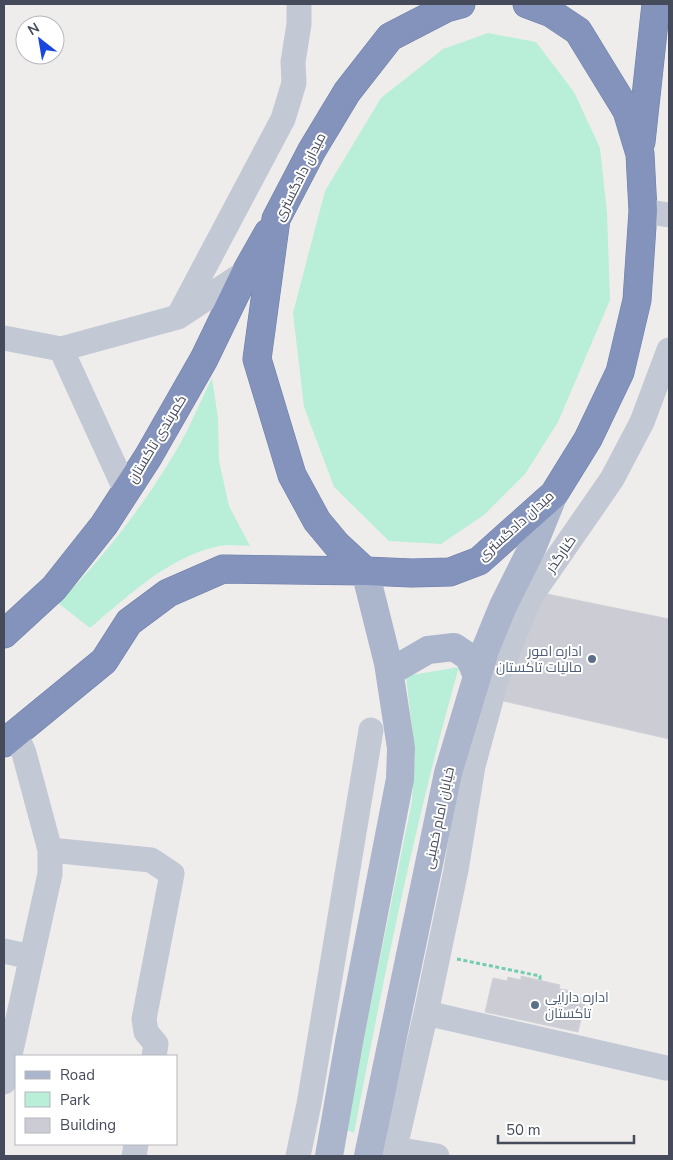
<svg xmlns="http://www.w3.org/2000/svg" width="673" height="1160" font-family="'Nunito Sans',Cairo,sans-serif">
	<style>
		.green { fill: #b9eed8 }
		.building { fill: #cccdd4; stroke: #d0d1d8 }
		.lines { fill: none; stroke-linecap: round; stroke-linejoin: round }
		.highway-casing { stroke: #6e7ea8; stroke-width: 29 }
		.path { stroke: #71ccb1; stroke-width: 3; stroke-dasharray: 4 2.5; stroke-linecap: butt }
		.minor { stroke: #c2c8d4; stroke-width: 25 }
		.major { stroke: #abb5cc; stroke-width: 28 }
		.highway { stroke: #8393bc; stroke-width: 28 }
		.service-dot { fill: #5c6f8a; stroke: #fff; stroke-width: 2 }
		.labels { text-anchor: middle; dominant-baseline: central; stroke-width: 4; stroke-linejoin: round; paint-order: stroke }
		.street-label { font-size: 14px; fill: #454b5a; stroke: #fff }
		.service-label { font-size: 14px; fill: #4e5e75; stroke: #fff; text-anchor: end }
	</style>
	<rect width="100%" height="100%" fill="#efedec"/>
	<path class="green" d="M488,33L536,42L574,92L600,148L607,213L610,300L558,422L525,474L484,515L441,544L389,541L334,487L304,407L293,313L325,191L381,98L443,49Z
		M212,378L218,418L219,461L229,506L250,546C239,546 226,544 215,547C166,559 128,596 90,628L58,603C102,560 140,510 173,456C188,432 199,404 212,378Z
		M459,667C415,821 384,976 354,1133L345,1129L412,801L415,754L406,676Z"/>
	<path class="building" d="M542,593L669,619V739L499,700Z
		M521,976L560,985L559,989L572,991L571,996L586,999L578,1032L485,1012L493,978L507,981L508,977L521,980Z"/>
	<g class="lines">
		<g class="highway-casing">
			<path id="highway" d="M461,4L446,8L390,37L347,92L312,150L276,219L257,359L292,475L317,521L337,545L365,571L412,573L450,572L479,561L554,494L588,439L620,372L637,300L643,211L640,154L627,111L578,31L551,13L527,4
				M641,142L656,4
				M4,634L54,588L104,525L148,457L204,359L246,272L268,233
				M4,743L104,661L129,622L168,593L223,569L365,571"/>
		</g>
		<path class="path" d="M457,959L540,976V980"/>
		<path class="minor" d="M643,211L669,215
			M178,317L283,119L294,83L293,62L299,24V4
			M4,338L61,349L178,317L246,272
			M61,349L126,491
			M50,850L151,860L172,874L144,1019L146,1032L156,1044L154,1056
			M4,951L31,957
			M426,1013L666,1068
			M4,1082L50,874V850L24,753L16,734
			M395,1149L437,1156
			M134,1156L136,1144
			M298,1156L309,1104L371,730
			M393,1156L426,1013L456,870L473,766L496,681L529,599L612,479L642,422L669,350"/>
		<path class="major" d="M390,672L428,650L454,647L469,657L477,676
			M329,1156L349,1042L400,779L401,748L388,663L365,571
			M368,1156L448,773L485,650L503,606L533,546L554,494"/>
		<use href="#highway" class="highway"/>
	</g>
	<g class="service-dot">
		<circle cx="592" cy="659" r="5"/>
		<circle cx="535" cy="1005" r="5"/>
	</g>
	<g class="labels">
		<g class="street-label">
			<text transform="translate(300 177) rotate(-63)">میدان دادگستری</text>
			<text transform="translate(157 439) rotate(-59)">کمربندی تاکستان</text>
			<text transform="translate(516 526) rotate(-42)">میدان دادگستری</text>
			<text transform="translate(561 554) rotate(-55)">کنارگذر</text>
			<text transform="translate(439 818) rotate(-78)">خیابان امام خمینی</text>
		</g>
		<g class="service-label">
			<text x="582" y="651">اداره امور<tspan x="582" dy="16">مالیات تاکستان</tspan></text>
			<text x="545" y="997" text-anchor="start">اداره دارایی<tspan x="545" dy="16">تاکستان</tspan></text>
		</g>
	</g>
	<rect width="673" height="1160" fill="none" stroke="#454b5a" stroke-width="10"/>
	<rect x="15" y="1055" width="162" height="90" fill="#ffffff" stroke="#b5b7bd"/>
	<rect x="25" y="1071" width="25" height="8" fill="#abb5cc" stroke="#b5b7bd"/>
	<text x="60" y="1080" font-size="15" fill="#454b5a">Road</text>
	<rect x="25" y="1092" width="25" height="15" fill="#b9eed8" stroke="#b5b7bd"/>
	<text x="60" y="1105" font-size="15" fill="#454b5a">Park</text>
	<rect x="25" y="1118" width="25" height="15" fill="#cccdd4" stroke="#b5b7bd"/>
	<text x="60" y="1130" font-size="15" fill="#454b5a">Building</text>
	<g transform="translate(40 40) rotate(329)"><circle r="24" fill="#ffffff" stroke="#b5b7bd"/>
	<path d="M0-4L9 19L0 12L-9 19Z" fill="#1747de"/>
	<text y="-8" font-size="14" font-weight="bold" text-anchor="middle" fill="#454b5a">N</text>
	</g>
	<path d="M498 1135v8h136v-8" fill="none" stroke="#454b5a" stroke-width="2.5"/>
	<text x="506" y="1135" font-size="15" fill="#454b5a" stroke="#ffffff" stroke-width="4" paint-order="stroke">50 m</text>
</svg>
